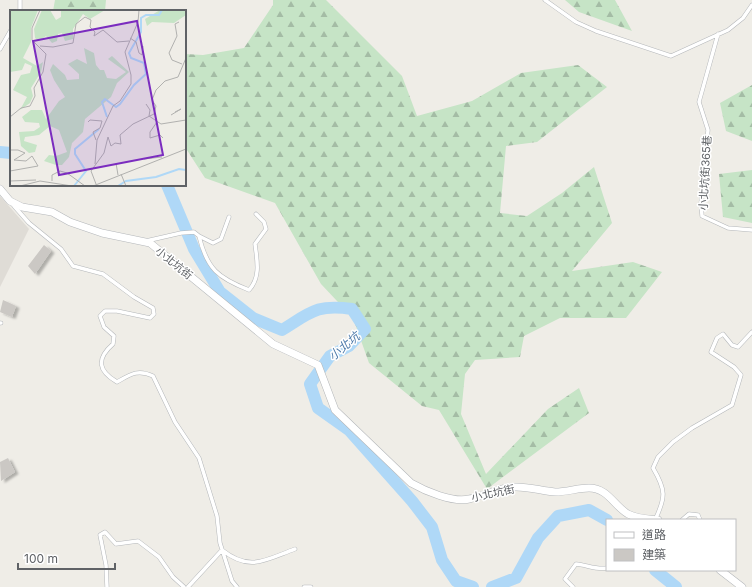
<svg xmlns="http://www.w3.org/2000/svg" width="752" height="587" font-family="Inter,'Noto Sans TC',sans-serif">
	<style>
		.education { fill: #dfdcd6 }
		.forest { fill: url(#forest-firs) }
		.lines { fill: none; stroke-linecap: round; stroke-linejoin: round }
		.river { stroke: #afd8f7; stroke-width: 12 }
		.building { fill: #cbc8c4; filter: url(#shadow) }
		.lane-casing { stroke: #b4b7ba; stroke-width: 4.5 }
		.street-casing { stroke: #b4b7ba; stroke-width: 8 }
		.lane { stroke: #fff; stroke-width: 3.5 }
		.street { stroke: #fff; stroke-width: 7 }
		.labels { text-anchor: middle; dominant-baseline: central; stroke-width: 3; stroke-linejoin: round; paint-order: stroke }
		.street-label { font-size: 11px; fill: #5f6266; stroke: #fff }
		.water-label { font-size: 12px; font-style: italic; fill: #4c79a9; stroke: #fff }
		.inset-river { fill: none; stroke: #afd8f7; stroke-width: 2 }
		.inset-road { fill: none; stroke: #b1b1af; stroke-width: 1 }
		.view { fill: #7b2cbf; fill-opacity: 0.15; stroke: #7b2cbf; stroke-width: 2 }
		.inset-edge { fill: none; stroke: #5f6266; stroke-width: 2 }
	</style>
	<defs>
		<pattern id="forest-firs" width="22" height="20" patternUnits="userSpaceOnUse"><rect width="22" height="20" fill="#c6e4c6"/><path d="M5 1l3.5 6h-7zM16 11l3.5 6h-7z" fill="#a4bca5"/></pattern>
		<filter id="shadow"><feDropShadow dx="3.5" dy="2" stdDeviation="1" flood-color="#0004"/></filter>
	</defs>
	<rect width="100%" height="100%" fill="#efede7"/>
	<path class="education" d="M0,196L29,229L0,287Z"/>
	<path class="forest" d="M55,0H106L105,11H53Z
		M273,0H326L402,76L417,116L472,101L521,73L578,65L607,87L537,142L506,146L500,213L527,216L562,193L594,167L612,223L572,271L633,262L662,272L626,318H560L524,336L520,357L475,360L465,374L461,414L486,474L548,409L579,388L589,413L487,489L439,410L422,406L369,363L353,318L321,284L275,203L205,178L185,147V54L203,55L244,48L273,5Z
		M565,0H615L632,31L579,12Z
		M752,85V141L726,131L720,103Z
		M752,170V223L723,217L719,174Z"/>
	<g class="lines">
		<path class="river" d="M0,152L11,153
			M167,185L194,249L220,292L253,318L282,330C311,312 317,304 352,309L365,329L349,346L330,356L310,384L318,408L349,430L412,501L432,527L442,560L456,581L473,587
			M655,570L676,587
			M492,587L516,578L538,538L558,516L589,510L607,520"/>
	</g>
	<path class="building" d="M44,245L51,251L35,274L28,266Z
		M3,300L16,306L12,317L0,312Z
		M8,458L15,472L1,481L0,462Z"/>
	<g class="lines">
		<g class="lane-casing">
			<path id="lane" d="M545,0L576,22L596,31L671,56L728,30L743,18L752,5
				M20,11V0
				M718,34L699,102L708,130L701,203L702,216L728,228L752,230
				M0,49L11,30
				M14,206L29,223L61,249L73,266L103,274L134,297L153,308L154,314L150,318L117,311H105L100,316L104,327L114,336L113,344C96,359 98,371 117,382C131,374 138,369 153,376L175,422L199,458L217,516L220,543L232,581L237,587
				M199,236L213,243L221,239L229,217
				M146,241L181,233L194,232L199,236C207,269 218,278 249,290C261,277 257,260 255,244L266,229L264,222L256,214
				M0,323H1
				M655,520C666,497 666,490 653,468L658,457L673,442L692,428L732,405L741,375L734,367L711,352L717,338L723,334L732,345L738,347L752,332
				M682,520L689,514L698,515L700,520
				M107,587L106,565L100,535L105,532L116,544L138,541L159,557L173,577L184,587
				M188,587L222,550C250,572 265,560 295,549
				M304,587H311
				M573,587L565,579L576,564C587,565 596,570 607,568"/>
		</g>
		<g class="street-casing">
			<path id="street" d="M0,189L10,201L22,207L52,212L70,222L102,233L150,243L273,344L318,365L335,410L411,483C425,491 453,503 469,499C484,496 498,488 513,487C528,486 541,491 555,492C567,492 578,488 589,488C608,488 614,506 628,514C638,519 648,519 658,520
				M720,570L742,587"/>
		</g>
		<use href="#lane" class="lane"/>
		<use href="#street" class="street"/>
	</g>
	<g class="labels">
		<g class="street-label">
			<text transform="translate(705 173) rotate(-87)">小北坑街365巷</text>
			<text transform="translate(174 263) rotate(39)">小北坑街</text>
			<text transform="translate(493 493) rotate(-12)">小北坑街</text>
		</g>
		<g class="water-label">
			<text transform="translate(344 346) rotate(-40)">小北坑</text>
		</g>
	</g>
	<g transform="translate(10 10)">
		<rect width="176" height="176" fill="#efede7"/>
		<path d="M0,0H28L21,18V32L13,48L27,56L33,52L31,62L21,78L23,86L20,93L10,100L17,87L3,80L11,65L20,63L22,56L15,53L12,60L0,62ZM32,0H40L46,10L51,7V0H95L80,9L73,4L63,19V29L55,31L52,23L48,24L47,31L42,33L36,26L29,31L25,28L24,19ZM150,0H176V5L164,13L142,12L137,16L135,9ZM74,38L84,43L86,55L90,60H94L97,68L106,69L116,62L98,49L102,46L119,62L107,73L101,87L75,109L73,122L62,133L59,147L52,155H46L34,151L39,145L46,146L57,142L49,120L40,116L29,125L15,127L14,131L27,135L25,142L19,143L11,136L9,122L24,121L30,117L29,113L15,112L12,107L21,100H32L36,109L49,91L55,87L44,70L40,60L43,54L55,65L57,70L69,69V64L58,54L67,49L77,54Z" fill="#c6e4c6"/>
		<path class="inset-river" d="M97,107L92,92L95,89L106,97L110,94L124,75L136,64L134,53L121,48L119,43L131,22V8L136,5H149L152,0M64,176L76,161L65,144V139L89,119M108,176L116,171L146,167L169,159L176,160"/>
		<path class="inset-road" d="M169,12L165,14L167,26L159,43L162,50L172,54M120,28L126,32L129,43L132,45L133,36M30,36L43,37L63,33L66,14L75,7L81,10L80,17L85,22L84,26L93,20L107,32L119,31M136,94L140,100L139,106L151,114L176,110M161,105L171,99L165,102M0,107L11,98L20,96L25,86L24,78L33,62L36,44L22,30V18L30,0M78,112L80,110L92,111L90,118L83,122L86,130M147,112L140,122V128L150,125L153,128M0,140H8L15,143L4,150L16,151L22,146L28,156L0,161M134,149L152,147M106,153L108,165M85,154L87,130L103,96L110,91L121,74V65L115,42L128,12L129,0M111,164L116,176M0,171L26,170M42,171V165L50,161L57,163L75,176M86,174L81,161L94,143L98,127L101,136L105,133L111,134L110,125L123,114L144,104L146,96L142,90L146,80L155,71L168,67L176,48M10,176L30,171L62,176M83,176L176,139"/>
		<path class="view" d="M127,11L153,145L49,165L23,31Z"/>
		<rect width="176" height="176" class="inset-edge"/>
	</g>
	<rect x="606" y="519" width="130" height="52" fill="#ffffff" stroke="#bfc0c2"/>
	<rect x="614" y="532" width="20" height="6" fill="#ffffff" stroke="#bfc0c2"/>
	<text x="642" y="539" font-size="12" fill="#5f6266">道路</text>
	<rect x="614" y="549" width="20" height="12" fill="#cbc8c4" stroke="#bfc0c2"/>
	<text x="642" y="559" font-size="12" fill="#5f6266">建築</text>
	<path d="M18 563v6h97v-6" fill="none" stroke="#5f6266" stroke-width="2"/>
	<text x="24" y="563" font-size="12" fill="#5f6266" stroke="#ffffff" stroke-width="3" paint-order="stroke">100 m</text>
</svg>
